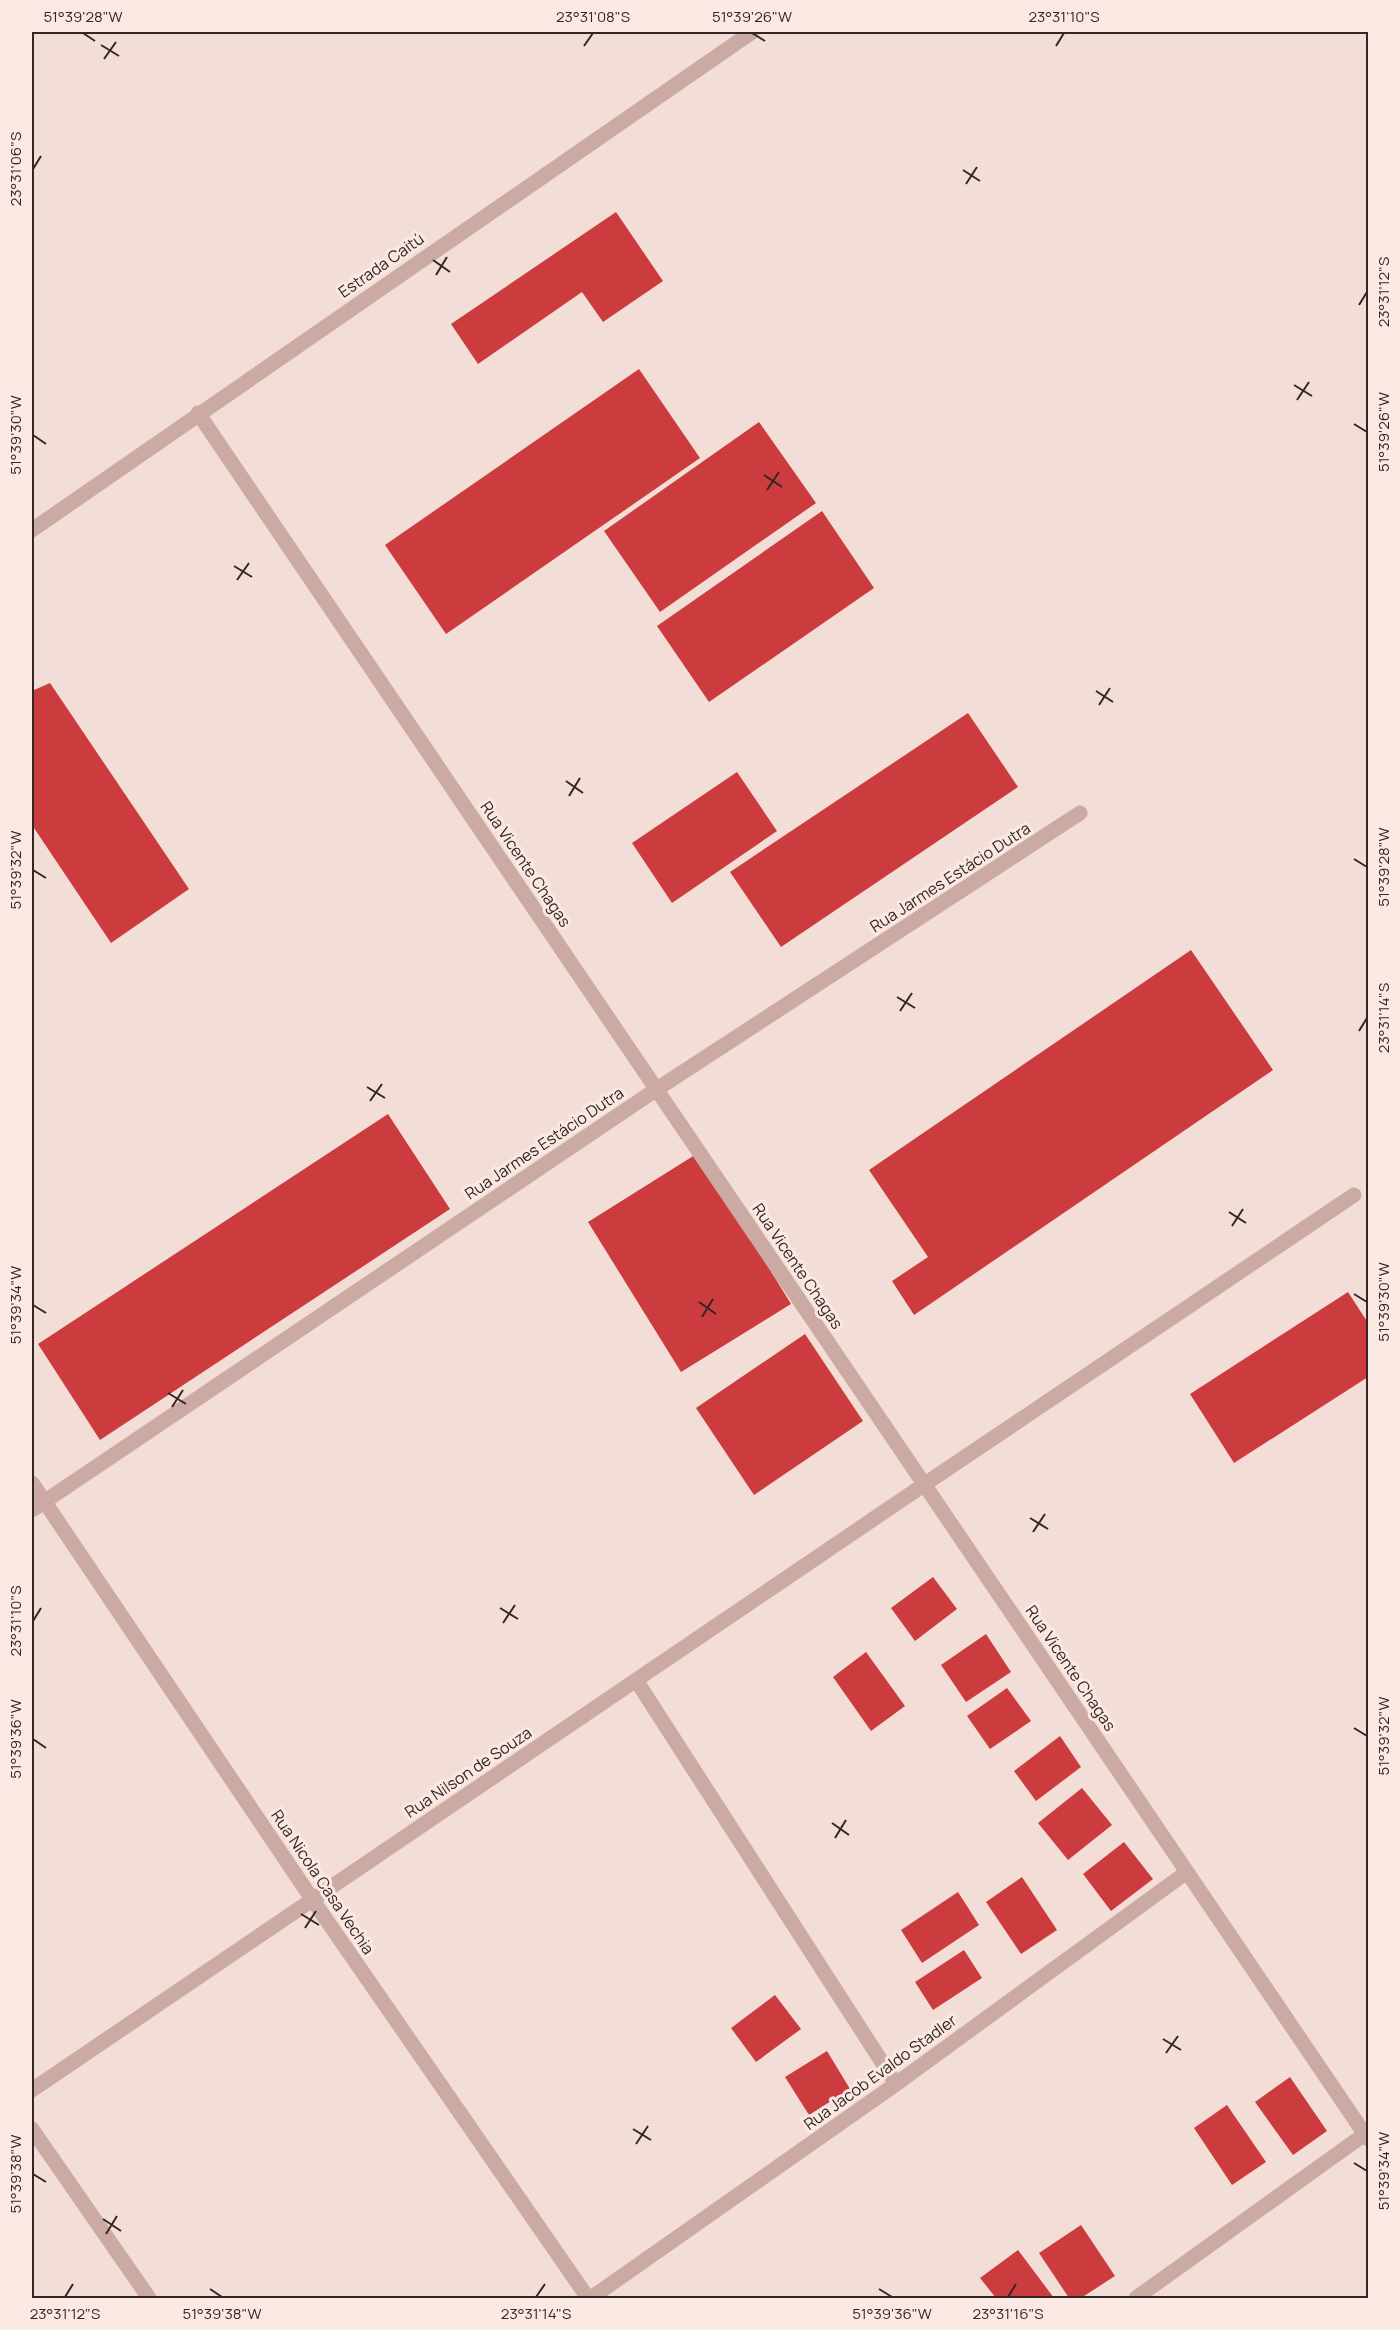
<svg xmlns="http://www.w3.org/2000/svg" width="1400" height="2330" font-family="Manrope,sans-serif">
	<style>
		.building { fill: #cc3b3e }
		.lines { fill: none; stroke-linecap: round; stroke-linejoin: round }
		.lane { stroke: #caaaa2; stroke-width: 15 }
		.street { stroke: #caaaa2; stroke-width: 15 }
		.ticks { fill: none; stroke: #342625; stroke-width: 2 }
		.labels { text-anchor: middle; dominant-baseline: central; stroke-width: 6; stroke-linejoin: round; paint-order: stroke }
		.street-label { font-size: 16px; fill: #342625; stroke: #fae9e3 }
		.neatline { fill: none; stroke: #342625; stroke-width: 2 }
		.ticks-label { font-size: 15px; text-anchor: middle; fill: #342625 }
	</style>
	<rect width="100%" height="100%" fill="#f2ded6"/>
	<path class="building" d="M616,212L663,281L603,322L582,292L478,364L451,324Z
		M639,369L700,458L446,634L385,545Z
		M759,422L816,503L660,612L604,531Z
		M822,511L874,588L709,702L657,626Z
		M50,683L189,889L111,943L32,825V691Z
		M968,713L1018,787L781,947L730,872Z
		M737,772L777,831L672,903L632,843Z
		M1191,950L1273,1070L914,1315L892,1281L928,1257L869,1170Z
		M388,1114L450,1209L100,1440L38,1344Z
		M698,1153L791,1304L681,1372L588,1222Z
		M1348,1292L1368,1323V1377L1234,1463L1190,1394Z
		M805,1334L863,1421L754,1495L696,1408Z
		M933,1577L957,1609L915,1641L891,1608Z
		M986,1634L1011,1672L966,1702L941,1665Z
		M866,1652L905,1706L871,1731L833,1677Z
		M1007,1688L1031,1721L990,1749L967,1716Z
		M1060,1736L1081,1767L1036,1801L1014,1771Z
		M1082,1788L1112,1825L1068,1860L1038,1823Z
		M1124,1842L1153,1879L1111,1911L1083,1874Z
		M1022,1877L1057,1930L1021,1954L986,1902Z
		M958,1892L979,1925L922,1963L901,1930Z
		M964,1950L982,1978L933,2010L915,1982Z
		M775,1995L801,2029L756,2062L731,2028Z
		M827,2051L850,2089L809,2115L785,2077Z
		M1290,2077L1327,2131L1293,2155L1255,2102Z
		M1227,2105L1266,2162L1232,2185L1194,2128Z
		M1081,2225L1115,2276L1081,2298H1069L1039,2253Z
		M1018,2250L1054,2298H996L980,2278Z"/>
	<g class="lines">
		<path class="lane" d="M925,1484L1354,1195"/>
		<path class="street" d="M198,413L1368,2139
			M32,530L752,32
			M32,1483L312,1899L588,2298
			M32,1510L657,1089L1080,813
			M636,1680L896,2084
			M32,2090L925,1484
			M32,2129L149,2298
			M591,2298L896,2084L1187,1872
			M1136,2298L1365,2134"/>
	</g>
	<path class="ticks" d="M83,33L95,41M752,33L765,41M101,45L119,56M584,46L593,33M1056,46L1064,33M104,59L116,42M33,169L41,156M963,170L980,181M966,184L977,167M433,260L450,272M436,275L447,257M1359,305L1367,292M1294,385L1312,396M1297,400L1309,382M1354,424L1367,432M33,435L46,444M764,475L782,487M767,490L779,472M234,566L252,577M237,580L249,563M1096,691L1113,702M1099,705L1110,688M566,781L583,793M569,796L580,778M1354,859L1367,867M33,870L46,878M897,997L915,1008M900,1011L912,993M1359,1031L1367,1018M367,1087L385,1098M370,1101L382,1084M1229,1212L1246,1223M1232,1226L1243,1209M1354,1294L1367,1302M699,1302L716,1314M33,1305L46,1313M702,1317L713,1299M168,1393L186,1404M172,1407L183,1390M1030,1518L1048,1529M1033,1532L1045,1514M500,1608L518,1619M33,1621L41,1608M503,1623L515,1605M1354,1728L1367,1736M33,1739L46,1748M832,1823L849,1835M835,1838L846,1820M301,1914L319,1925M305,1928L316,1911M1163,2039L1181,2050M1166,2053L1178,2036M633,2129L651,2140M636,2144L648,2126M1354,2163L1367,2171M33,2174L46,2182M103,2219L121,2231M106,2234L117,2216M210,2289L222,2297M879,2289L892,2297M65,2297L73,2284M536,2297L545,2284M1008,2297L1016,2284"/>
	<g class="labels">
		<g class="street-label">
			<text transform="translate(381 265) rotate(-35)">Estrada Caitú</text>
			<text transform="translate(526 864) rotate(56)">Rua Vicente Chagas</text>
			<text transform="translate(950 877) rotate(-33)">Rua Jarmes Estácio Dutra</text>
			<text transform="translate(544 1143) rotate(-34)">Rua Jarmes Estácio Dutra</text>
			<text transform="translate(798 1266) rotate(56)">Rua Vicente Chagas</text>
			<text transform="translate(1071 1668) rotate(56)">Rua Vicente Chagas</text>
			<text transform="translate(468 1772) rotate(-34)">Rua Nilson de Souza</text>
			<text transform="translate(323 1882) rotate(56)">Rua Nicola Casa Vechia</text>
			<text transform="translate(880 2072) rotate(-36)">Rua Jacob Evaldo Stadler</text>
		</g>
	</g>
	<rect width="1400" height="2330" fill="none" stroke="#fae9e3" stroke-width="66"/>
	<rect x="33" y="33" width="1334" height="2264" class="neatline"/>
	<g class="ticks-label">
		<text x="83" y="22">51°39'28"W</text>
		<text x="593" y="22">23°31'08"S</text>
		<text x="752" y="22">51°39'26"W</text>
		<text x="1064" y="22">23°31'10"S</text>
		<text transform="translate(16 169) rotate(-90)" y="5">23°31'06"S</text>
		<text transform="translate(1384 292) rotate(-90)" y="5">23°31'12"S</text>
		<text transform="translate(1384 432) rotate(-90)" y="5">51°39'26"W</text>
		<text transform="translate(16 435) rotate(-90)" y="5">51°39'30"W</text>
		<text transform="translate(1384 867) rotate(-90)" y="5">51°39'28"W</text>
		<text transform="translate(16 870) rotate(-90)" y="5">51°39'32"W</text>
		<text transform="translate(1384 1018) rotate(-90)" y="5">23°31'14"S</text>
		<text transform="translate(1384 1302) rotate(-90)" y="5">51°39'30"W</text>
		<text transform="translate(16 1305) rotate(-90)" y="5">51°39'34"W</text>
		<text transform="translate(16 1621) rotate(-90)" y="5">23°31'10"S</text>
		<text transform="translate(1384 1736) rotate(-90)" y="5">51°39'32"W</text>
		<text transform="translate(16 1739) rotate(-90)" y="5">51°39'36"W</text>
		<text transform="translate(1384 2171) rotate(-90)" y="5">51°39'34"W</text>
		<text transform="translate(16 2174) rotate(-90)" y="5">51°39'38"W</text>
		<text x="65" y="2319">23°31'12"S</text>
		<text x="222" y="2319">51°39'38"W</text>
		<text x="536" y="2319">23°31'14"S</text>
		<text x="892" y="2319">51°39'36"W</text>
		<text x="1008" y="2319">23°31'16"S</text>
	</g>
</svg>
